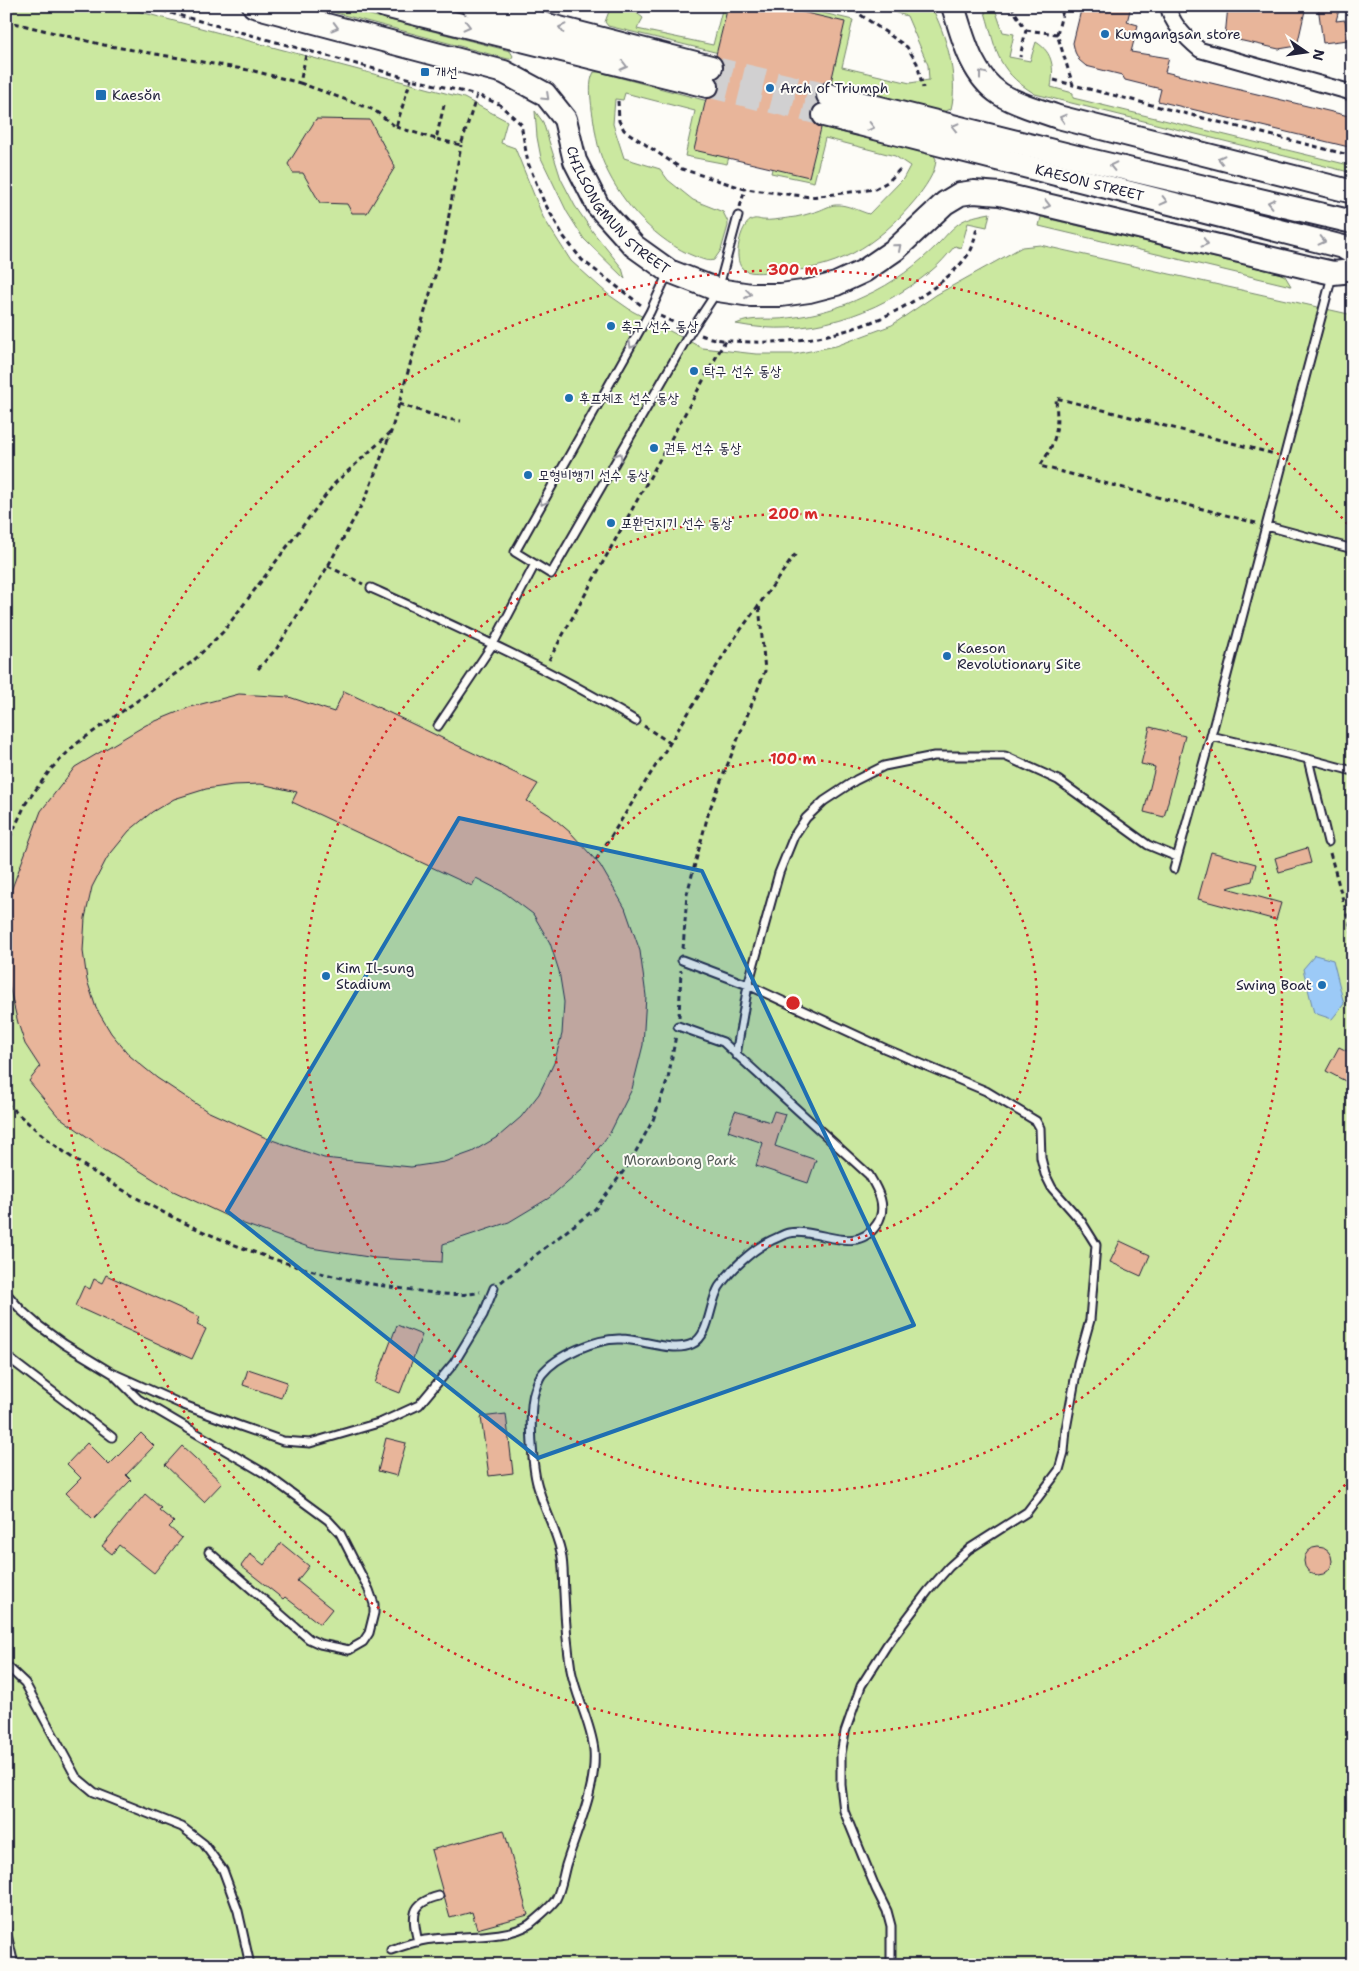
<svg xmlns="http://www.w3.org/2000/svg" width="1359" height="1971" font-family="'Shantell Sans','Poor Story',sans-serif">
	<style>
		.green { fill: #cbe8a0; stroke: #76856e }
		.water { fill: #9ccaf7; stroke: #6b87ac }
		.building { fill: #e8b59a; stroke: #22223b; fill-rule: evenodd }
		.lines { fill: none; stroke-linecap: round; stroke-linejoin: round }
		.primary-tunnel { stroke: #d1d0d1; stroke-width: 22; stroke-dasharray: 22 11; stroke-linecap: butt }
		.lane-casing { stroke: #22223b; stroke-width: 11 }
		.street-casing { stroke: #22223b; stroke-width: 18 }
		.primary-casing { stroke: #22223b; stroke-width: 26 }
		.path { stroke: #22223b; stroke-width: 3; stroke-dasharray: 5 4; stroke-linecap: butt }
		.lane { stroke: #fdfcf7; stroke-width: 7 }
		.street { stroke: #fdfcf7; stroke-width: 14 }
		.primary { stroke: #fdfcf7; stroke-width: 22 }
		.oneway { stroke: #9a9aa2 }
		.marked { fill: #1f6fb2; fill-opacity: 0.2; stroke: #1f6fb2; stroke-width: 4; stroke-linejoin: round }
		.ring { fill: none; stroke: #d62828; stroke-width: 2.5; stroke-dasharray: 2.5 5 }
		.poi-dot { fill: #1f6fb2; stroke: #fdfcf7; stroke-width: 2 }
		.labels { text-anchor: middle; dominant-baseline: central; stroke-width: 4; stroke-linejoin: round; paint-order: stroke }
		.poi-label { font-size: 14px; fill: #22223b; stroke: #fdfcf7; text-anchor: start }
		.street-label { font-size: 14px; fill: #22223b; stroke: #fdfcf7 }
		.park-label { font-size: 14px; fill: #555d59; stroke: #fdfcf7 }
		.centre { fill: #d62828; stroke: #fdfcf7; stroke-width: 2.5 }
		.ring-label { font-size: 15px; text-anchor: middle; font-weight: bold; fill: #d62828; stroke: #fdfcf7; stroke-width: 4; stroke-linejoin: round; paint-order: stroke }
	</style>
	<rect width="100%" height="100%" fill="#fdfcf7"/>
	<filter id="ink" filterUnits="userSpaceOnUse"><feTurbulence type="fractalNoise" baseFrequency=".02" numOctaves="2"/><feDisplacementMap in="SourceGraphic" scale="10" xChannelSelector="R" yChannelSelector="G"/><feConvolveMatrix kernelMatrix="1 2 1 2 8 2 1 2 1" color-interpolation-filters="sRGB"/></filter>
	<g filter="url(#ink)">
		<path class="green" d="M6,6H118L464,98L507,121L501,143L515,148L543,217L571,261L609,295L632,311L702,348L756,354H795L836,346L892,325L936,295L1022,247L1040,245L1353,315V1965H6Z
			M310,6H335L510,51L513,56L511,59H508Z
			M611,6H636L633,10L643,18L637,29L713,45L723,6H769L727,55L608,26L605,22Z
			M872,6H931C946,34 959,78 951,109L943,112L824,82L805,32L810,10L853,20L842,67L910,83L929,80L928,65L907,16Z
			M983,6H994L1003,32L1014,34L1009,57L1030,61L1036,42C1054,53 1054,69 1051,87L1073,93V98L1353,166V173L1035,94C993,68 997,48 983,6Z
			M594,72H599L715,103L731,150L727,164L685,156L695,111L625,93L623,100L615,99L613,124L624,158L660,169L668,180L693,200L723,212L728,222V226L721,250L714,260C708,262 702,259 696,257C657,242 622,204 605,166C597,149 595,128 592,110C591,99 588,82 594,72Z
			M535,111L543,122L561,179L575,206L593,232L622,268L625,279L584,239L567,212L541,158L537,137Z
			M812,125L933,154L936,159C936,173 924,188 916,199C876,247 836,271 772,272C764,272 748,275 742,268C733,258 740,226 751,220C755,218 758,219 762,220C771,221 780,219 788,218C799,217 808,214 818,211C824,209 830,205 836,205C846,204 859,211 869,214L903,179L910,166L895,156L825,138L814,182L771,173L774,161Z
			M990,213L987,227L968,223L961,248L955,246C947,255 940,264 931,271C876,316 806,338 736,324C753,316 770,321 788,318C815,315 840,308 865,296C894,283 917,265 939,243C945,237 951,229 958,224C967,217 980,215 990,213Z
			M1041,217L1279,273L1285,276L1291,286L1039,226Z"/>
		<path class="water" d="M1315,955L1333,960L1344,1004L1332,1019L1314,1013L1303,969Z"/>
		<path class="building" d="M728,6H776L845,22L831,82H825L819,86L815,92V98L818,104L811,111V118L815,124L821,128L809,177L694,150L706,99L716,95L720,89L717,78L724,71V64L720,58L716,55Z
			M1082,6H1131L1127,22L1138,25L1131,52L1169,58L1165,72L1353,117V148L1158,101L1161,89L1125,80L1122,75L1086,66L1079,60L1075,52L1073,43Z
			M1228,6H1306L1297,46L1279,49L1225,37Z
			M1318,6H1340L1336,21L1345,20L1348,40L1323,43Z
			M316,119L370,120L395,167L367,213H352L347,204L320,203L303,173H293L288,164Z
			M344,691L538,784L527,801L550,815L571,833L600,865L625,908L640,951L646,996L643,1045L632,1089L610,1133L583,1168L549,1198L509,1222L443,1244L442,1262L375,1258L311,1248L244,1224L171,1190L103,1148L58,1116L29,1081L40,1067L25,1044L18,1023L10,990L6,962V904L41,811L75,767L146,725L190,707L239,694L289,697L334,712ZM261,784L297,792L292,802L472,886L476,878L505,893L533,914L550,943L559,971L564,1002L562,1034L554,1063L539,1094L521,1117L499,1136L472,1152L444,1162L411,1167L324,1158L266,1138L207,1111L157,1078L130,1056L111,1033L96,1008L87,980L83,951L85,918L92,887L107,858L129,831L152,812L174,799L206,789L233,785Z
			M1150,727L1185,736L1164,817L1144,812L1155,767L1141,764Z
			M1307,848L1311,863L1279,872L1275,858Z
			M1211,852L1256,864L1252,881L1227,888L1281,903L1276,920L1198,899Z
			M1339,1047L1353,1054V1085L1326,1071Z
			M735,1111L770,1122L774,1111L785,1114L775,1146L816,1160L808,1183L756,1166L763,1143L728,1131Z
			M1120,1241L1150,1255L1141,1276L1110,1262Z
			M106,1275L200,1317L197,1325L206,1329L192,1359L75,1306L84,1286L90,1289L94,1279L102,1283Z
			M397,1325L422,1335L400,1393L375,1383Z
			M248,1369L287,1382L281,1398L243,1385Z
			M506,1414L513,1473L489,1476L481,1417Z
			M141,1433L154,1446L126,1475L131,1480L93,1519L66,1493L81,1478L67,1464L87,1443L109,1465Z
			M386,1438L406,1443L397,1476L378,1471Z
			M182,1446L222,1483L204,1502L165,1465Z
			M145,1494L161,1508L159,1510L174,1522L169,1527L182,1538L154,1573L119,1545L112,1554L102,1546Z
			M281,1543L309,1566L297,1581L332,1609L320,1624L285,1597L283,1599L241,1566L250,1554L264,1565Z
			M1304 1561a14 14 0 1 1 28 0a14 14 0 1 1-28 0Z
			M504,1830L528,1915L477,1929L472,1912L450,1918L431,1850Z"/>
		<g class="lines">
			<path class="primary-tunnel" d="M711,67L828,95
				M707,86L824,115"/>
			<g class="lane-casing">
				<path id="lane" d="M668,273L650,312L515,552L551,574L691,331L718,290L738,216
					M1267,526L1353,549
					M371,588C461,629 552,670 636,721
					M438,726L493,644L535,564
					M1308,759L1353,771
					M1328,842L1308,759L1211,736C1252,582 1291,429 1332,276
					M1174,869L1211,736
					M682,960L748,985L886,1049L986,1091L1036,1121L1040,1128L1041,1158L1045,1174L1052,1188L1081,1221L1096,1245L1090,1320L1078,1363L1066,1429L1064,1452L1059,1470L1027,1512L969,1549L949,1567L928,1591L887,1645L861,1686L845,1732L841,1754V1785L844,1811L876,1889L887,1911L891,1926V1965
					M736,1055L748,985L779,873L794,836L806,818L824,801L856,780L884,766L934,756H1005L1058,780L1148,845L1177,857
					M6,1293L22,1311L38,1325L64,1344L112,1373L181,1404L240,1426L283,1441L310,1443L382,1422L419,1405L454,1363L483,1315L494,1288
					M6,1356L112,1437
					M115,1376L138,1399L264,1473L328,1520L340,1533L369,1590L374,1604V1613L369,1633L363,1642L349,1650L320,1644L309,1639L209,1552
					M6,1665L25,1683L76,1777L94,1792L182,1827L204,1844L223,1870L238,1911L250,1965
					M6,1930L14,1965
					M418,1942C412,1916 410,1903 439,1896
					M391,1950C402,1946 413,1942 425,1940C453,1935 507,1940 530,1924C536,1919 552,1906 556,1899C561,1890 563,1876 566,1865C577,1830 597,1787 594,1750C591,1723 576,1697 571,1670C567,1645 565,1618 564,1593C563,1579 564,1565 561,1552C556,1530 545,1511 539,1490C532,1471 528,1409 535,1390C537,1385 538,1379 542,1374C557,1355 597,1338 621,1339C641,1339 673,1353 692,1344C710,1336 709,1304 719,1287C731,1269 753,1249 772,1240C777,1238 784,1234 789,1233C818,1227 856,1257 877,1224C888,1207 878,1190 869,1175L723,1042L678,1026"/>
			</g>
			<g class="street-casing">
				<path id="street" d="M1168,6C1171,24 1187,39 1200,50L1353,93"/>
			</g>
			<g class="primary-casing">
				<g id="primary">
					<path id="s1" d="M254,6L504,72L545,94L565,119L575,161L598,206L634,246L669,271L718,290L751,295H781L809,291L836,284L864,271L896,249L945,203L960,194L974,192L1000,194L1315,269L1333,273L1353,271"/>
					<path d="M385,6L707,86"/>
					<path d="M473,6L711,67"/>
					<path d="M953,6C963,37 971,75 1000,94C1017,105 1039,110 1058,117L1353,192"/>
					<path d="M828,95L1085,159L1353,222"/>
					<path id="s2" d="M824,115L1343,247L1353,253"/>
				</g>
			</g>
			<path class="path" d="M145,6L411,79L477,95
				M845,6L855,11L907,47L917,63L923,88
				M1011,6L1026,30L1020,57
				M638,12L643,6
				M6,21L104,45L254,71L300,83L307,50
				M1026,30L1057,34L1073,85L1353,156
				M1057,34L1064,6
				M1054,80L1073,85
				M300,83L374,110L396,127L411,79
				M618,101L619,121L624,130L682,169L745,189L811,197L875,189L889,181L902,167
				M444,105L436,139L461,145L477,95L499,104L521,124L528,163L544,202L564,237L582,260L641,305
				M396,127L436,139
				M740,207L745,189
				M660,316L681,326
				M701,335C716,341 733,341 750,342C816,344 880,327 933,288C947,278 962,265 971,250C974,244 975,235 977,228
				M399,404L446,419L461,421
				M1256,523L1040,466C1058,439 1058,430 1056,398L1275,454
				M328,566L363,584
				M549,660L725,341
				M258,669L277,648L328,566L366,497L391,432L444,244L461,145
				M644,726L670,743
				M6,846L26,803L51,769L76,744L192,662L223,632L335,483L391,432
				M1330,853L1353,936
				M596,860L670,743L729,646L797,552
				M683,949L687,894L709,811L765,671L759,604
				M679,1017L681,970
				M6,1103C32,1127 59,1150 89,1169C184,1231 292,1275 405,1289C428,1292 457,1298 480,1292
				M501,1282L595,1209L629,1164L653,1120L668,1079L676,1035"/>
			<use href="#lane" class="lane"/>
			<use href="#street" class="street"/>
			<use href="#primary" class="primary"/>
		</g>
		<defs><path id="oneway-chevron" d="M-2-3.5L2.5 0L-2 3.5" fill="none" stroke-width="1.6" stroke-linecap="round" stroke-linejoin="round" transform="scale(1.25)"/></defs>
		<g class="oneway">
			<use href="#oneway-chevron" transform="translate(467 26) rotate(14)"/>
			<use href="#oneway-chevron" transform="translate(335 27) rotate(15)"/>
			<use href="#oneway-chevron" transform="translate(562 28) rotate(-166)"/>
			<use href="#oneway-chevron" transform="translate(624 66) rotate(14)"/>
			<use href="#oneway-chevron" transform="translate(982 74) rotate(-127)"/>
			<use href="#oneway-chevron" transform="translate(546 97) rotate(43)"/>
			<use href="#oneway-chevron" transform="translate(1063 118) rotate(-164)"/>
			<use href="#oneway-chevron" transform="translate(871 127) rotate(14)"/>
			<use href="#oneway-chevron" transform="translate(955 127) rotate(-166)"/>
			<use href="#oneway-chevron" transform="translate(1221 159) rotate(-166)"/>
			<use href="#oneway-chevron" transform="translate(1113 166) rotate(-167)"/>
			<use href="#oneway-chevron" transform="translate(1164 201) rotate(14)"/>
			<use href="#oneway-chevron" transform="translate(1271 203) rotate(-167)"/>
			<use href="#oneway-chevron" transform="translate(1047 205) rotate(14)"/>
			<use href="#oneway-chevron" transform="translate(1322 241) rotate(14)"/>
			<use href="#oneway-chevron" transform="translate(1205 243) rotate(14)"/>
			<use href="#oneway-chevron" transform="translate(898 247) rotate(-41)"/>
			<use href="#oneway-chevron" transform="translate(748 294) rotate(6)"/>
			<use href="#oneway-chevron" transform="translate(632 345) rotate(119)"/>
			<use href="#oneway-chevron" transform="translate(619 456) rotate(-60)"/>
			<use href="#oneway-chevron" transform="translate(543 502) rotate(119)"/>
		</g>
	</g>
	<path class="marked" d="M459,818L702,871L914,1325L538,1458L227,1211Z"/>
	<g class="ring">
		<circle cx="793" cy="1003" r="244"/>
		<circle cx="793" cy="1003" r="489"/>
		<path d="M1350 1479A733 733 0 1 1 1350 527"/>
	</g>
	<g class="poi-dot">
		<circle cx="1105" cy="34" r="5"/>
		<rect x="420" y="67" width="10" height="10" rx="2.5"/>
		<circle cx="770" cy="88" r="5"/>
		<rect x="95" y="89" width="12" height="12" rx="2.5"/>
		<circle cx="611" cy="326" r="5"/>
		<circle cx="694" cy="371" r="5"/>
		<circle cx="569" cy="398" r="5"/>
		<circle cx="654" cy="448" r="5"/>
		<circle cx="528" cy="475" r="5"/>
		<circle cx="611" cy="523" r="5"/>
		<circle cx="947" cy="656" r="5"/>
		<circle cx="326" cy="976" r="5"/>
		<circle cx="1322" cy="985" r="5"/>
	</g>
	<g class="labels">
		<g class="poi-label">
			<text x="1115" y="34">Kumgangsan store</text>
			<text x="435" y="72">개선</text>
			<text x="780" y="88">Arch of Triumph</text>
			<text x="112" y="95">Kaesŏn</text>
			<text x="621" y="326">축구 선수 동상</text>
			<text x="704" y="371">탁구 선수 동상</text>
			<text x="579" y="398">후프체조 선수 동상</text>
			<text x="664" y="448">권투 선수 동상</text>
			<text x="538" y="475">모형비행기 선수 동상</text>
			<text x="621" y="523">포환던지기 선수 동상</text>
			<text x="957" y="648">Kaeson<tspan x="957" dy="16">Revolutionary Site</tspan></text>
			<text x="336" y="968">Kim Il-sung<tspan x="336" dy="16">Stadium</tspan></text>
			<text x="1312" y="985" text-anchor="end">Swing Boat</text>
		</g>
		<g class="street-label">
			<text stroke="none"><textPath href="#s2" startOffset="274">KAESON STREET</textPath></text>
			<text stroke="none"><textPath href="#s1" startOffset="446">CHILSONGMUN STREET</textPath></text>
		</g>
		<g class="park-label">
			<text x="680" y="1160">Moranbong Park</text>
		</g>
	</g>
	<circle cx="793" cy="1003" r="8" class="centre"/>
	<g class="ring-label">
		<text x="793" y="275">300 m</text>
		<text x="793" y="519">200 m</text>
		<text x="793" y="764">100 m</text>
	</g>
	<rect width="1359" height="1971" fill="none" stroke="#fdfcf7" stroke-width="25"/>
	<rect x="12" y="12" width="1334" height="1946" fill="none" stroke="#22223b" stroke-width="2" filter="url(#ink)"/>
	<g transform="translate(1306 52) rotate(103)" stroke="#fdfcf7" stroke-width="4" paint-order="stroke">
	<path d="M0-4L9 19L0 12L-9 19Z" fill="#22223b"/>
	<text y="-8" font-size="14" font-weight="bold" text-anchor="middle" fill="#22223b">N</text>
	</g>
</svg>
